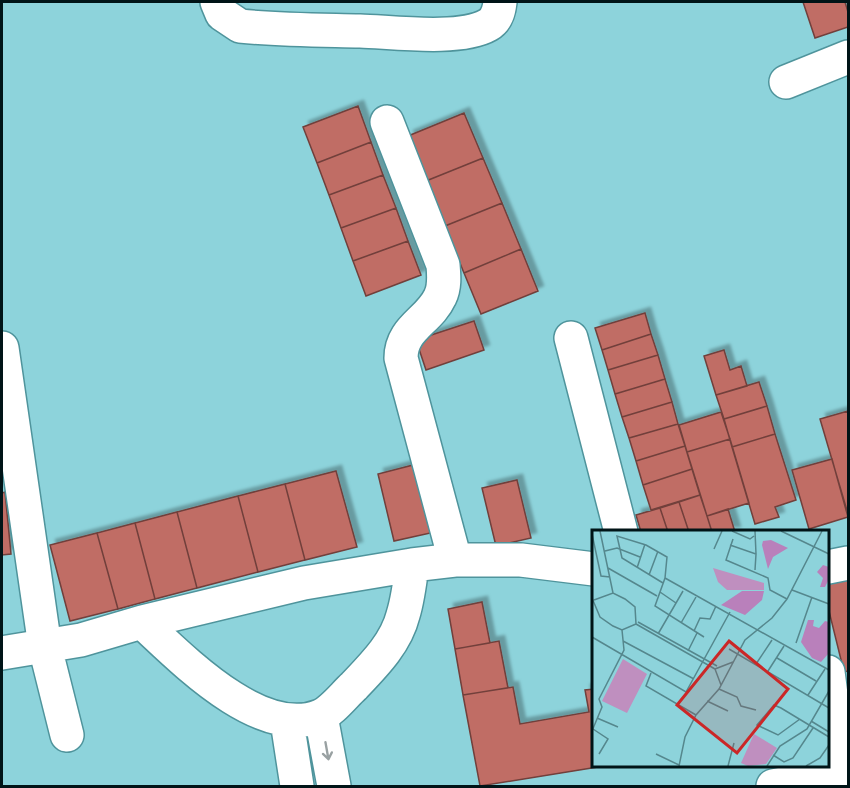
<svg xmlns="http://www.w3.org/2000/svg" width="850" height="788" font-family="Montserrat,sans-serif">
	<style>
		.building { fill: #c06d65; stroke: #713f3b; stroke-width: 1.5; filter: url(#shadow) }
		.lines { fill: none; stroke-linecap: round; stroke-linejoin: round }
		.minor-casing { stroke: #4f949c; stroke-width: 36 }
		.minor { stroke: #fff; stroke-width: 33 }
		.oneway { stroke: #99a1a2 }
		.inset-road { fill: none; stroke: #55878d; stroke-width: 1.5 }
		.view { fill: #cb2727; fill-opacity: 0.15; stroke: #cb2727; stroke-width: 3 }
		.inset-edge { fill: none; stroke: #001417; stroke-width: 3 }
	</style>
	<defs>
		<filter id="shadow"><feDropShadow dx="5.5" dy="-5.5" stdDeviation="1.5" flood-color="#0004"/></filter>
	</defs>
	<rect width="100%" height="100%" fill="#8dd3db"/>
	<path class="building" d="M803,2H845L848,12V27L815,38Z
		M358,106L371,142L317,163L303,127Z
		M464,113L483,158L426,181L408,136Z
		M371,142L383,175L329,195L317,163Z
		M483,158L502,203L445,226L426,181Z
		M383,175L396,208L341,228L329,195Z
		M502,203L521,249L464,273L445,226Z
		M396,208L408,241L353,261L341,228Z
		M408,241L421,275L366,296L353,261Z
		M521,249L538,291L481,314L464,273Z
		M645,313L651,334L602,350L595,328Z
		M474,321L484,350L426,370L416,340Z
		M651,334L658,355L608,370L602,350Z
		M724,350L730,370L741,366L747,386L716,395L704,356Z
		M658,355L665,379L615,394L608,370Z
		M665,379L672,402L622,417L615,394Z
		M759,382L767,406L724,419L716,395Z
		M672,402L678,424L629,438L622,417Z
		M767,406L775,434L732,447L724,419Z
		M848,411V514L820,419Z
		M721,412L730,439L687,452L679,425Z
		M678,424L685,446L636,461L629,438Z
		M775,434L796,500L775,507L779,517L755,524L732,447Z
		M730,439L749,503L707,516L687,452Z
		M685,446L692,469L643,485L636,461Z
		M832,459L848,517L809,529L792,470Z
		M417,464L435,532L394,541L378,474Z
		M692,469L700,495L651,510L643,485Z
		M336,471L357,547L305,560L285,484Z
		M517,480L531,538L496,546L482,488Z
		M285,484L305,560L258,572L238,496Z
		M5,492L11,554L2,555V493Z
		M700,495L707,516L712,532H689L679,502Z
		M238,496L258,572L197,588L177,512Z
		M679,502L689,532H668L660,508Z
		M660,508L668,532H641L636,515Z
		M728,509L735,532H712L707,516Z
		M177,512L197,588L155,599L135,523Z
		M135,523L155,599L118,609L97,533Z
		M97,533L118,609L70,621L50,545Z
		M848,578V671L844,672L828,607V583Z
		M482,602L490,643L455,649L448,609Z
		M499,641L508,688L463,695L455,649Z
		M513,687L520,724L589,712L585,690L594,689V766H604L480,786L463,695Z"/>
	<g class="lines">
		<g class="minor-casing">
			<path id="minor" d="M217,2L222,14L240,26C280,30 320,30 360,31C393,32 460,41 488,25C497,20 499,11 500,2
				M786,82L848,57
				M387,122L443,265C444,276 445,287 440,297C429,321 401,328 401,358L455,560
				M571,338L621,532
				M2,348L45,647L67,735
				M828,567L848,563
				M142,622C182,659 260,740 320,716C332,711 344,695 354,686C374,665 396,643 403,615C408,599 410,582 412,565
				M2,653L81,640L142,622L304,583L412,565L455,560H521L594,569
				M828,672L843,786
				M321,716L334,786
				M287,721L297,786
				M773,786L840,772"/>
		</g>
		<use href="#minor" class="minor"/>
	</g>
	<defs><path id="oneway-shaft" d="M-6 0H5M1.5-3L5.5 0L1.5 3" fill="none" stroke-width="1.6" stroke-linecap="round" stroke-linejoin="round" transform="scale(1.5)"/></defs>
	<use class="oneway" href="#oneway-shaft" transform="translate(327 751) rotate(80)"/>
	<g transform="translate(592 530)">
		<rect width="237" height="237" fill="#8dd3db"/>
		<path d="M121,38L172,53V60H135L126,52ZM31,129L55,144L35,183L10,171ZM162,204L185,218L174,234L156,236L149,233Z" fill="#bf8fbf"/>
		<path d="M179,10L196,18L181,27L176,39L170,15L171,11ZM231,35L237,37V49L233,57H228L231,48L225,42ZM150,61H172L170,70L153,85L129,75ZM216,90H222L221,96L227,98L233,91L237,92V123L229,132L220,128L209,112Z" fill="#b980bb"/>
		<path class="inset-road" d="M8,1L21,63M140,1L158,9L162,6M163,1L164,24M189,1L237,24M0,4L9,46L18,47M141,9L134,30L176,48L178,60L195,69M138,15L164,24L163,40M122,19L130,1M13,21L25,18L48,27M16,38L65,66M45,38L53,14M57,45L66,21M73,48L237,140M71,53L30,28L25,6L54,15L75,27L73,48L63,76L112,107M200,60L237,74M68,62L84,73M0,68L8,87L21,96L30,100L44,94L43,77L33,69L21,63L2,70M46,92L125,136M89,93L104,67M44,94L123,139M102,101L108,88L118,89L124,76M66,104L91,61M0,107L94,162L138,82M31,111L102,149M204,113L220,67M137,119L237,178M96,121L105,103M185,128L224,151M164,134L180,110M176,141L192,116M59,143L54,156L104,185M129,155L123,139L141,132M127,159L145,167L149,176L164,180M216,165L233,139M115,171L136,181M5,188L26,197M208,189L186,205L165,195L182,175L189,178L237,207M219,191L237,202M1,199L16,209L7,224M0,201L10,177L7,169L32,120L30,100M64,224L87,235M181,225L192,232L201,228L221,198M87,236L93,207L104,185L127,159L153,110L180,88L195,69L230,1M136,236L142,213M175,236L188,216L215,199L237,161M214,236L228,228L237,215"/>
		<path class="view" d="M137,111L196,159L145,223L85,175Z"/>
		<rect width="237" height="237" class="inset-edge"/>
	</g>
	<rect width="850" height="788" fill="none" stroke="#001417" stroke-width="6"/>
</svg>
